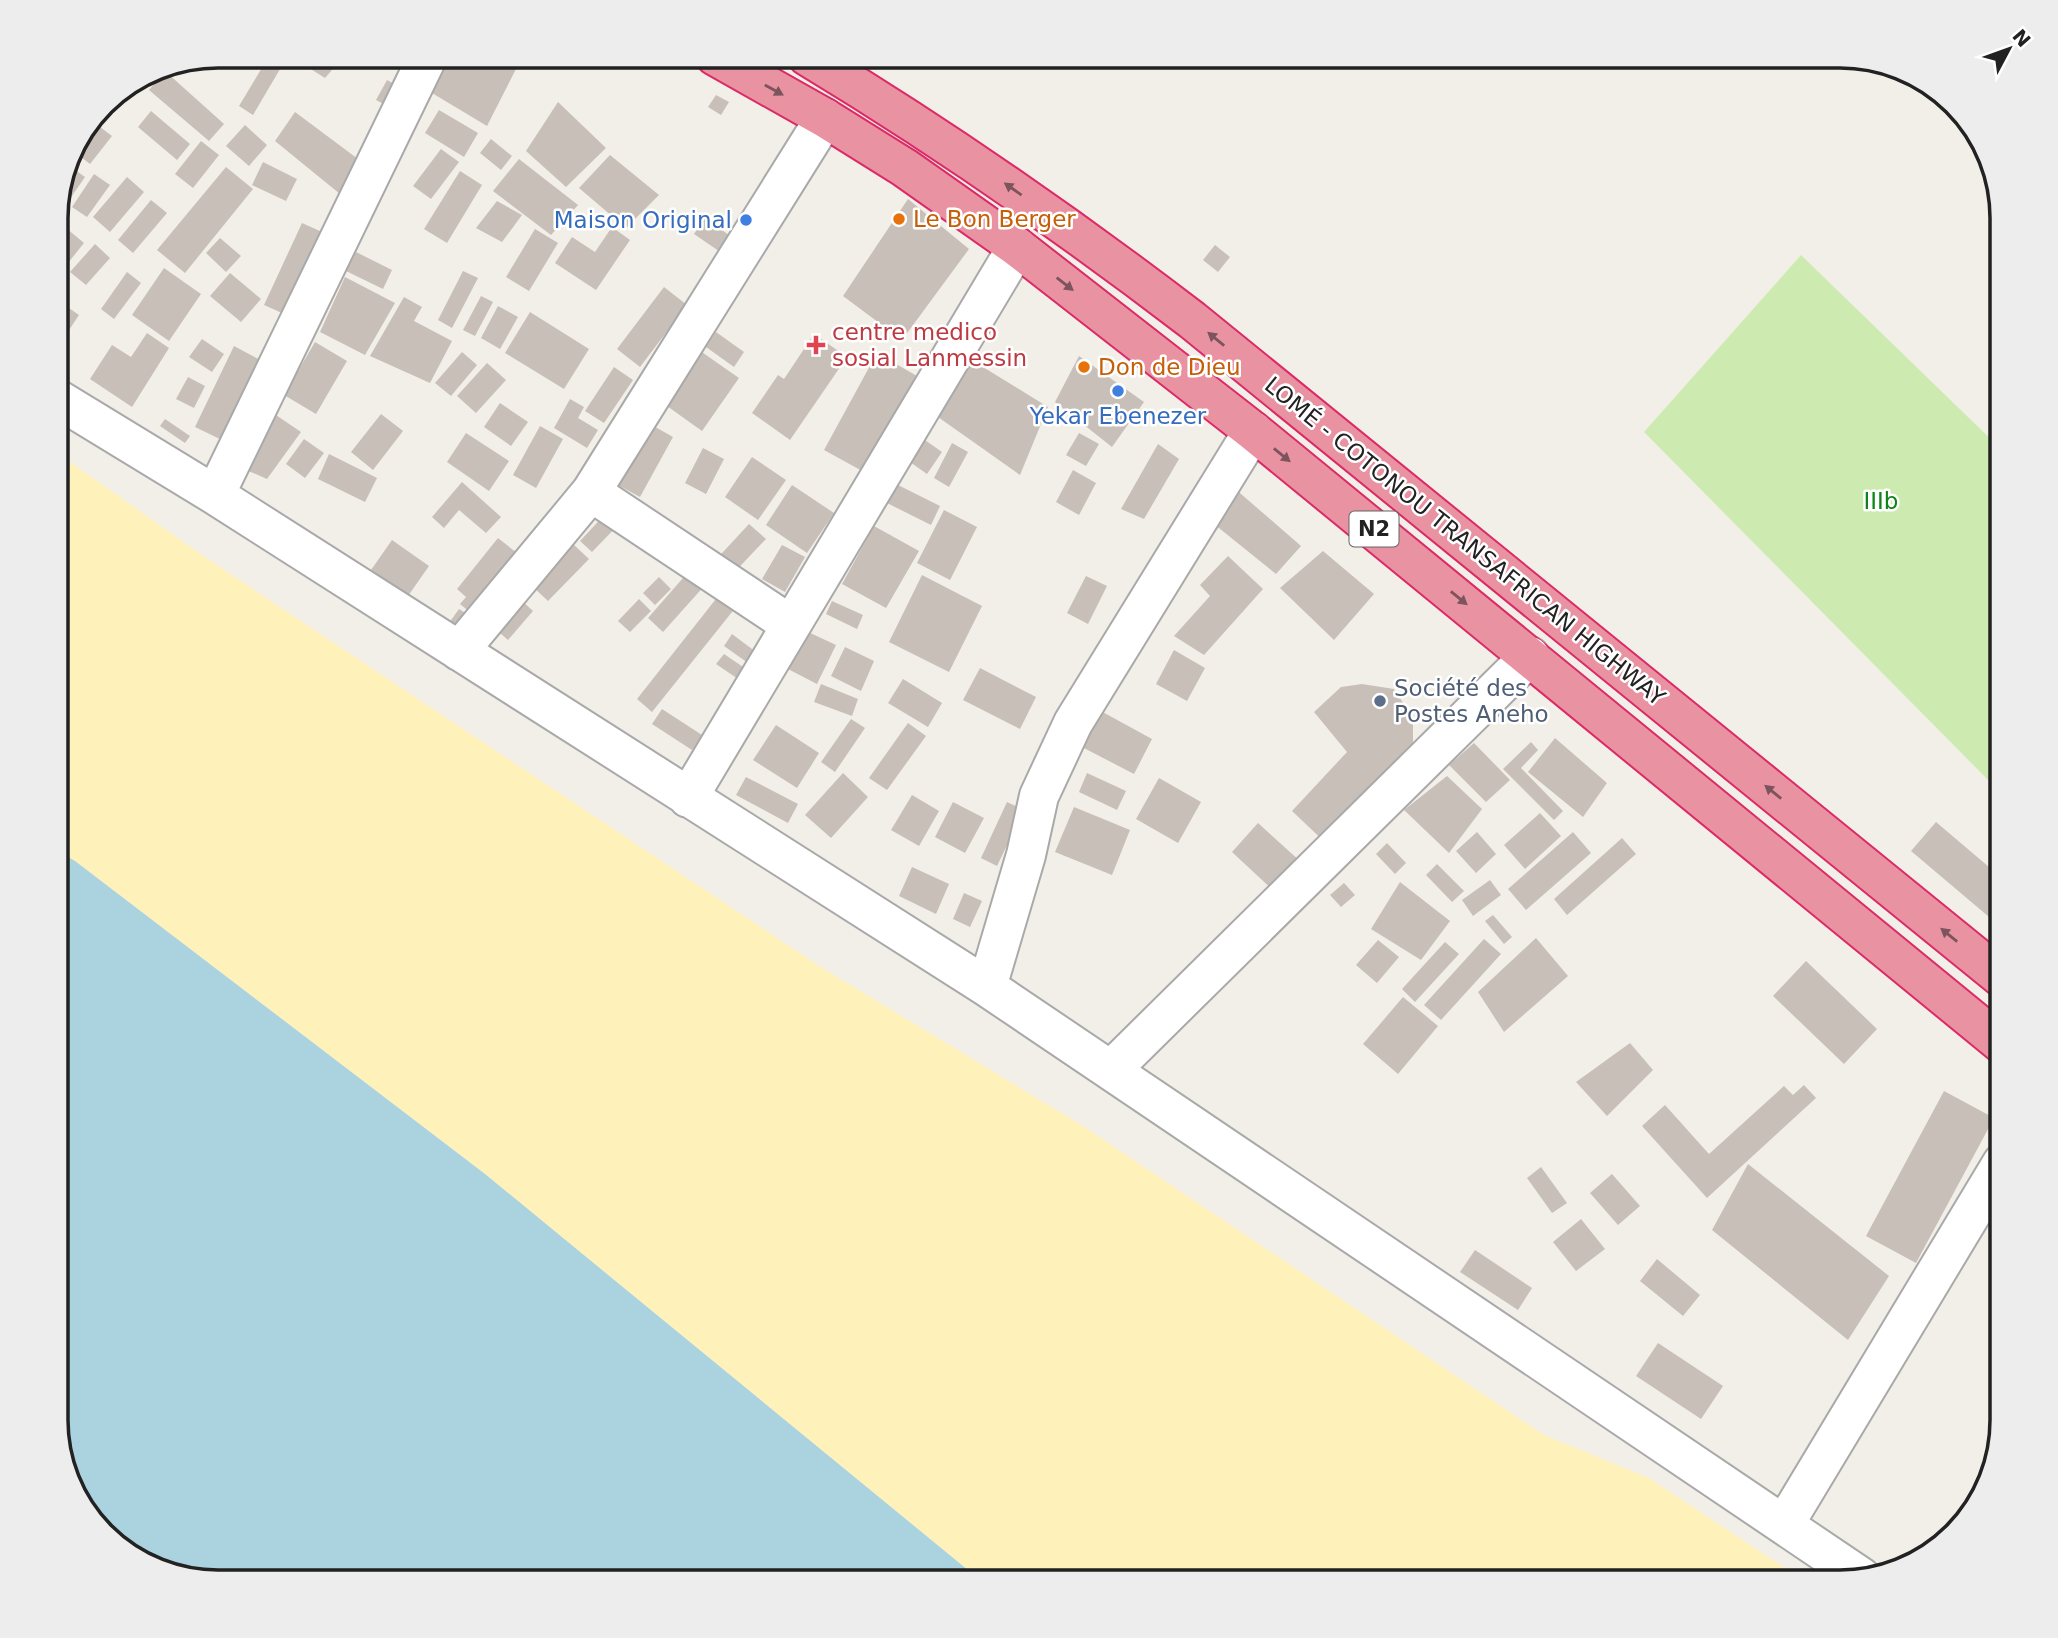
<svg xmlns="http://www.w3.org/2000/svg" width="2058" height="1638" font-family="'DejaVu Sans',sans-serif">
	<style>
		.grass { fill: #cdebb0 }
		.sand { fill: #fff1ba }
		.water { fill: #aad3df }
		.building { fill: #c7bfb8 }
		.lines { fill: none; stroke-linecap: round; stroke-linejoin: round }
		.minor-casing { stroke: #a9a9a9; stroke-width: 42 }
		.highway-casing { stroke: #dc2a67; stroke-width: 42 }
		.minor { stroke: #fff; stroke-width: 38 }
		.highway { stroke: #e892a2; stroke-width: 38 }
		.oneway { fill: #7b545c }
		.food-dot { fill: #e8710a; stroke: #fff; stroke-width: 2.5 }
		.shop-dot { fill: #3f7fe0; stroke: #fff; stroke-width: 2.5 }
		.health-dot { fill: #e0444e; stroke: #fff; stroke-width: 2.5 }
		.service-dot { fill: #5c6f8a; stroke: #fff; stroke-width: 2.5 }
		.labels { text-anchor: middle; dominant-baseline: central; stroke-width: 5; stroke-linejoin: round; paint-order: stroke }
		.shield { fill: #fff; stroke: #646464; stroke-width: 2 }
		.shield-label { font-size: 21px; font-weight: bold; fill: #222 }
		.food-label { font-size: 23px; fill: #c56008; stroke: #fff; text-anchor: start }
		.shop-label { font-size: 23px; fill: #366cbe; stroke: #fff; text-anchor: end }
		.health-label { font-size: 23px; fill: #be3a42; stroke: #fff; text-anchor: start }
		.park-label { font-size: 23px; fill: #0c8416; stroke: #fff }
		.street-label { font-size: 23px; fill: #222; stroke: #fff }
		.service-label { font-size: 23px; fill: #4e5e75; stroke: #fff; text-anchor: start }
		.rim { fill: none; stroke: #222; stroke-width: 3.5 }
	</style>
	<rect width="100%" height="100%" fill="#f2efe9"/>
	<path class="grass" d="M1801,255L2002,450V788L1999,791L1644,432Z"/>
	<path class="sand" d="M56,452L199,553L819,966L1083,1126L1544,1435L1649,1478L1806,1582H999L974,1575L485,1174L75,861L56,850Z"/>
	<path class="water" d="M56,850L75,861L485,1174L974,1575L999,1582H218L166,1573L112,1542L73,1492L56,1430Z"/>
	<path class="building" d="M269,56L283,64L253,115L239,106Z
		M290,56H344L325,78Z
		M450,56H498L517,67L487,126L432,93Z
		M165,71L224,124L209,141L149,90Z
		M387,80L402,88L391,108L376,100Z
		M716,95L729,102L721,115L708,107Z
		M558,102L606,148L566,187L526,151Z
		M439,110L478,133L464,157L425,133Z
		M151,111L190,144L177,160L138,127Z
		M295,112L362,162L340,194L275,141Z
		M92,121L112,136L90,164L72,150Z
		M245,125L267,145L249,166L226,146Z
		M491,139L512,156L501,170L480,153Z
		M201,141L219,155L193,188L175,174Z
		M441,149L459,162L431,199L413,186Z
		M610,155L659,195L626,228L579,188Z
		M519,159L578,205L551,235L493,191Z
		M263,162L297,179L286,201L252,185Z
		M68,165L85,177L65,206L58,201Z
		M226,167L253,189L185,273L157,250Z
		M460,171L482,185L447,243L424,229Z
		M94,174L110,185L87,217L72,207Z
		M127,177L144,192L110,232L93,217Z
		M908,199L969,249L902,340L843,296Z
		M151,200L167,213L133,253L118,240Z
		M497,201L522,215L502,242L476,228Z
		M705,218L740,243L729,258L694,234Z
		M60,223L84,243L56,278V227Z
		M302,223L331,236L293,318L264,305Z
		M612,227L630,240L596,290L555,263L572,237L595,252Z
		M535,229L558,243L529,291L506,277Z
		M220,238L241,256L226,272L206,253Z
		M95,244L110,258L86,285L70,272Z
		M1215,245L1230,257L1218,272L1203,260Z
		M356,252L392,270L383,289L346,271Z
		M164,268L201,294L169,341L132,315Z
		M463,271L478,278L452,328L438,320Z
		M127,272L141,283L114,319L101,309Z
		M230,273L261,299L241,322L210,296Z
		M345,277L395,303L365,355L320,332Z
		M664,287L687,305L640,367L617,349Z
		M481,296L493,302L475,336L463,330Z
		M404,297L422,307L414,321L452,341L430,383L370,356Z
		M56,299L79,315L63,339L56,334Z
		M498,306L518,317L500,349L481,338Z
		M530,312L589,349L564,389L505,353Z
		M716,332L744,352L734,367L706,347Z
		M147,333L169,348L132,407L90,379L112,345L131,357Z
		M814,334L847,357L790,440L752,413L778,375L784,379Z
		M202,339L224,354L212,372L189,357Z
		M315,342L347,361L316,414L284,395Z
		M234,346L266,363L226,442L195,427Z
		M696,348L739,378L702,431L660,401Z
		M462,352L477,365L451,396L435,383Z
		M877,353L917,376L864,472L824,450Z
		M965,356L1048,407L1020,475L938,417Z
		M1079,356L1144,402L1112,447L1055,402Z
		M487,363L506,380L476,413L457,396Z
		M614,367L633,380L604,423L585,411Z
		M188,377L205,386L194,408L176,399Z
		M570,399L584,407L578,418L598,430L587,448L554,428Z
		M500,403L528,422L511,446L484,427Z
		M270,411L301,432L267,479L237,466Z
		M381,414L403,431L373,470L351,452Z
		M165,419L190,436L185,443L160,426Z
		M650,424L673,437L640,497L616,484Z
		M540,426L563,439L536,488L513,475Z
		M466,433L509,461L489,491L447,462Z
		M915,433L942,452L927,474L900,455Z
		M1079,433L1099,444L1086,466L1066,455Z
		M304,439L324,453L305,478L286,464Z
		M952,443L968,452L949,487L934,478Z
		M1158,444L1179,459L1144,519L1121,509Z
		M703,448L724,459L706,494L685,483Z
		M329,454L377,478L365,502L318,479Z
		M752,457L786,480L758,520L725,497Z
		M1073,470L1096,483L1079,515L1056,502Z
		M890,481L940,506L931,525L881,500Z
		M462,482L501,517L486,533L459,510L444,528L432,517Z
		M792,485L834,513L807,553L766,525Z
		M1233,487L1301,546L1276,574L1214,524Z
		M609,510L621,522L592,552L580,541Z
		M944,510L977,527L950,580L917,563Z
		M749,524L766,539L727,580L711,565Z
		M874,526L919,551L886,608L842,584Z
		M498,538L522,557L475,616L460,604L466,597L457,589Z
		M392,540L429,566L408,596L371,570Z
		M573,544L589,559L548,601L532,586Z
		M782,545L805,557L785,592L762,579Z
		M1323,551L1374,594L1334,640L1280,588Z
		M1228,556L1263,589L1204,655L1174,636L1210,596L1200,585Z
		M690,570L706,584L663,632L648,618Z
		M922,575L982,606L949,672L889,642Z
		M1086,576L1107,586L1088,624L1067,613Z
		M659,577L671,589L655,605L643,593Z
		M723,590L740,602L652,712L637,699Z
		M519,598L533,611L508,640L493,627Z
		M639,599L651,611L630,632L618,621Z
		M832,601L863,615L857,629L826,614Z
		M459,609L475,619L466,634L449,623Z
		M806,631L836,645L817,684L788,669Z
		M732,634L756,652L748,663L724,646Z
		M845,647L874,661L861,691L831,676Z
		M1174,650L1205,668L1187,701L1156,684Z
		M724,654L749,671L741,681L716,664Z
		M980,668L1036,697L1020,729L963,700Z
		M903,679L942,703L928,727L888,703Z
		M821,684L858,699L852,716L814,702Z
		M1362,684L1394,689L1413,718V749L1329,846L1292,811L1347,752L1314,712L1341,687Z
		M662,709L702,735L692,750L652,724Z
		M1099,710L1152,739L1134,774L1080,746Z
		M851,719L865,728L835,772L821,762Z
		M908,723L926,736L887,790L869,778Z
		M776,725L819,753L797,788L753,760Z
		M1555,738L1607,783L1583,817L1528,772Z
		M1531,742L1538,750L1521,768L1563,811L1554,820L1503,769Z
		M1474,743L1510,780L1486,802L1449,765Z
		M843,773L868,797L831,838L805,815Z
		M1087,773L1126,791L1117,810L1079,792Z
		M1447,776L1482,809L1449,853L1404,810Z
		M746,777L798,804L788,823L736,795Z
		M1159,778L1201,802L1178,843L1136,819Z
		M912,795L939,811L919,846L891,830Z
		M953,802L984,818L965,853L935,837Z
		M1007,802L1024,810L997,866L981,858Z
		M1074,807L1130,830L1112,875L1055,852Z
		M1540,813L1561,836L1525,869L1504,845Z
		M1936,822L2002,878V914L1995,922L1911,851Z
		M1258,823L1301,862L1274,891L1232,852Z
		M1477,832L1496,854L1476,873L1456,851Z
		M1573,832L1591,853L1526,910L1508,889Z
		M1622,838L1636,854L1567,915L1554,899Z
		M1387,843L1406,863L1395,874L1376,854Z
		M1437,864L1464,891L1452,902L1426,875Z
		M912,867L949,884L936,914L899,896Z
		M1490,880L1501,895L1473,916L1462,900Z
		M1400,882L1450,921L1421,960L1371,929Z
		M1344,883L1355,895L1341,907L1330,895Z
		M964,893L982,901L970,927L953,919Z
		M1493,915L1512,937L1504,944L1485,921Z
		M1536,938L1568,976L1504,1032L1478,992Z
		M1484,939L1501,954L1441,1020L1424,1005Z
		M1378,940L1399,957L1377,983L1356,965Z
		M1445,942L1459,954L1415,1002L1402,989Z
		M1806,961L1877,1029L1844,1064L1773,996Z
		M1403,997L1438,1026L1398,1074L1363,1044Z
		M1630,1043L1653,1070L1607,1116L1576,1082Z
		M1804,1085L1816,1098L1707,1198L1642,1126L1665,1105L1709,1154L1784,1086L1793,1095Z
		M1944,1091L1994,1118L1916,1263L1866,1236Z
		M1748,1164L1889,1276L1848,1340L1712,1230Z
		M1541,1167L1567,1203L1552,1213L1527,1178Z
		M1612,1174L1640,1206L1618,1225L1590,1193Z
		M1581,1219L1605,1249L1576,1271L1553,1242Z
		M1475,1250L1532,1288L1518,1310L1460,1272Z
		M1657,1259L1700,1295L1683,1316L1640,1281Z
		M1658,1343L1723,1386L1701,1419L1636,1376Z"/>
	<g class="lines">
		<g class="minor-casing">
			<path id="minor" d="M56,398L215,495L987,987L1861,1577
				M591,492L791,625
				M215,495L428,56
				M459,651L591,492L825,118
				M688,798L1017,247
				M987,987L1026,855L1039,796L1073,723L1253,431
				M1111,1070L1530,656
				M1784,1525L2002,1163"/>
		</g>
		<g class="highway-casing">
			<path id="highway" d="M715,56L825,118L905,168L1017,247L1253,431L2002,1044
				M807,56C941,137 1068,225 1192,320L2002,978"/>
		</g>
		<use href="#minor" class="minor"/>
		<use href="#highway" class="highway"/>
	</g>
	<defs><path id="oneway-solid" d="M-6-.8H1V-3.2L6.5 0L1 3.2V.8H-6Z" transform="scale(1.75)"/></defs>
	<g class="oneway">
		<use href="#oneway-solid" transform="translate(774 90) rotate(29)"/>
		<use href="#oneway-solid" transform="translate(1013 189) rotate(-145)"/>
		<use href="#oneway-solid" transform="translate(1065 284) rotate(38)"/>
		<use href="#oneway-solid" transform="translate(1216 339) rotate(-141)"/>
		<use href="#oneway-solid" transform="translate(1282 455) rotate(39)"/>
		<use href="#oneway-solid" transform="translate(1459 598) rotate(39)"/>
		<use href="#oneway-solid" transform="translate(1773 792) rotate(-141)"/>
		<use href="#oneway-solid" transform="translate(1949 935) rotate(-141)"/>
	</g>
	<g class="food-dot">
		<circle cx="899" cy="219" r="7"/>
		<circle cx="1084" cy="367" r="7"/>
	</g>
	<g class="shop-dot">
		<circle cx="746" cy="220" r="7"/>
		<circle cx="1118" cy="391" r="7"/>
	</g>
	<path class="health-dot" d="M812.5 334.5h7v7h7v7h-7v7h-7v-7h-7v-7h7z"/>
	<circle class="service-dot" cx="1380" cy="701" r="7"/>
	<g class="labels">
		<rect class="shield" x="1349.5" y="511.5" width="49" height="35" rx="5"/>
		<g class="shield-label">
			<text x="1374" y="529">N2</text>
		</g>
		<g class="food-label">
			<text x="913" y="219">Le Bon Berger</text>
			<text x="1098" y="367">Don de Dieu</text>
		</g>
		<g class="shop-label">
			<text x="732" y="220">Maison Original</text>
			<text x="1118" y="416" text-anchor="middle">Yekar Ebenezer</text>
		</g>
		<g class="health-label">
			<text x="832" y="332">centre medico<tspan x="832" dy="26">sosial Lanmessin</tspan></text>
		</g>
		<g class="park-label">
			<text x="1881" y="501">IIIb</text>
		</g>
		<g class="street-label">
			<text transform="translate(1465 541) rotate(39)">LOMÉ - COTONOU TRANSAFRICAN HIGHWAY</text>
		</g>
		<g class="service-label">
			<text x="1394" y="688">Société des<tspan x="1394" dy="26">Postes Aneho</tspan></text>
		</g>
	</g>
	<path d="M0 0H2058V1638H0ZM218 68H1840A150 150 0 0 1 1990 218V1420A150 150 0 0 1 1840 1570H218A150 150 0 0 1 68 1420V218A150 150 0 0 1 218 68Z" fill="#ededed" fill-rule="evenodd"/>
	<path class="rim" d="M218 68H1840A150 150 0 0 1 1990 218V1420A150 150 0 0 1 1840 1570H218A150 150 0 0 1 68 1420V218A150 150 0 0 1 218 68Z"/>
	<g transform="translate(2009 49) rotate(49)" stroke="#ffffff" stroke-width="5" paint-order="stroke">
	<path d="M0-5L12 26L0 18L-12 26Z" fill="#222222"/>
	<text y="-10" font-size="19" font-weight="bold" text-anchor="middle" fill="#222222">N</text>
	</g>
</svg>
